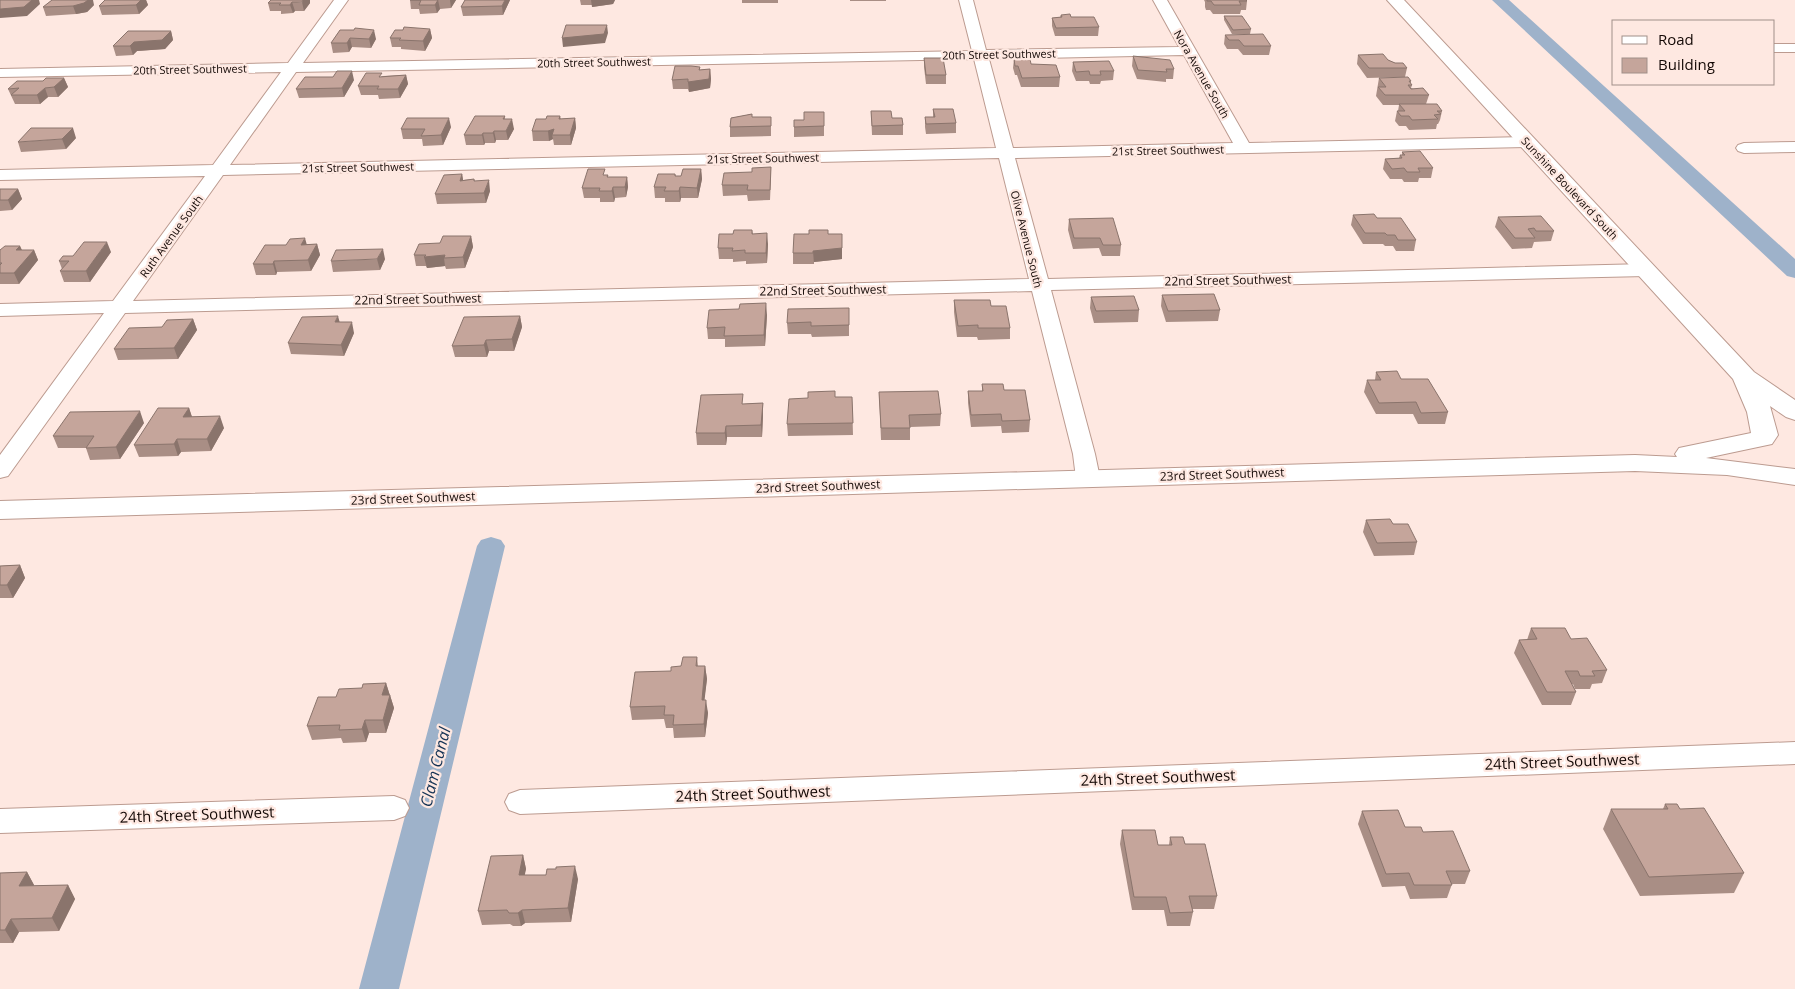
<svg xmlns="http://www.w3.org/2000/svg" width="1795" height="989" font-family="'Open Sans',sans-serif">
	<style>
		.lines { fill: none; stroke-linecap: round; stroke-linejoin: round }
		.canal { fill: #9eb2ca; fill-rule: evenodd }
		.street-casing { stroke: #bc9b90; stroke-width: 2 }
		.secondary-casing { stroke: #bc9b90; stroke-width: 2 }
		.street { fill: #fff; fill-rule: evenodd }
		.secondary { fill: #fff; fill-rule: evenodd }
		.wall { fill: #a98e85 }
		.shaded-wall { fill: #8a746c }
		.building { fill: #c5a59b; stroke: #8a746c }
		.labels { text-anchor: middle; dominant-baseline: central; stroke-width: 4.5; stroke-linejoin: round; paint-order: stroke }
		.far-street-label { font-size: 11px; fill: #140906; stroke: #fee8e1 }
		.street-label { font-size: 12px; fill: #140906; stroke: #fee8e1 }
		.near-street-label { font-size: 15px; fill: #140906; stroke: #fee8e1 }
		.near-water-label { font-size: 16px; font-style: italic; fill: #133254; stroke: #fee8e1 }
	</style>
	<rect width="100%" height="100%" fill="#fee8e1"/>
	<g class="lines">
		<path class="canal" d="M1492,0H1509L1795,259V278L1787,276Z
			M491,537L501,540L505,546L399,989H359L477,546L481,540Z"/>
		<g class="street-casing">
			<path id="street" d="M334,0H348L303,63L972,51L959,0H973L986,50L1179,47L1153,0H1167L1249,143L1527,137L1535,142L1527,147L1015,158L1048,279L1646,264L1653,266L1656,270L1653,274L1646,276L1051,290L1095,454L1100,478L1096,483L1088,485L1080,483L1076,478L1073,454L1032,291L125,313L8,476L0,478V455L104,313L0,316V304L113,301L205,176L0,180V170L213,165L281,72L0,77V69L288,63ZM1184,55L1233,143L1013,148L989,59ZM974,59L996,148L230,165L296,72ZM999,158L1029,279L133,301L223,175Z
				M1774,44H1795V52H1774Z
				M1795,142V152L1744,153L1738,151L1736,148L1738,145L1744,143Z
				M1795,742V764L520,814L509,810L505,802L509,794L520,790Z
				M394,796L405,800L409,808L405,816L394,820L0,833V809Z"/>
		</g>
		<g class="secondary-casing">
			<path id="secondary" d="M1387,0H1404L1754,372L1795,400V420L1786,417L1770,406L1778,435L1772,444L1706,458L1795,469V485L1727,475L1635,471L0,519V501L1635,455L1677,457L1675,454L1679,448L1751,433L1747,412L1733,379Z"/>
		</g>
		<use href="#street" class="street"/>
		<use href="#secondary" class="secondary"/>
	</g>
	<path class="wall" d="M52,0L94,5L87,12L76,14L46,16L43,7Z
		M105,0H146L148,5L139,14L102,15L99,6Z
		M271,0L310,3L304,11H295L293,13L281,14V11H270L268,3Z
		M410,0H456L451,8L440,9L437,13L420,14L419,9H411Z
		M465,0H510L503,15L463,16L461,7Z
		M580,0H615L613,4L592,7V5H581Z
		M742,0H778V3H742Z
		M850,0H886V1H850Z
		M1204,0H1246L1247,1L1246,10H1241L1240,14H1213L1210,10H1206L1205,7V2Z
		M1061,15L1071,17L1099,27L1098,36H1055L1052,26V18L1060,17Z
		M1224,16L1251,29L1250,34H1232L1224,20Z
		M430,29L432,38L425,51L401,49V47H392L390,38Z
		M340,30L376,39L371,48L352,47L349,52L333,53L331,43Z
		M171,31L173,40L165,49L137,51L133,55L116,56L113,46Z
		M1225,35L1271,46L1269,55H1243L1238,49H1227L1224,44Z
		M1358,55L1388,60L1407,68L1405,77L1367,78L1357,64Z
		M1133,56L1174,69L1173,79H1166V82L1137,79L1132,66Z
		M924,58L946,75V84H926L924,67Z
		M1014,59L1031,64L1060,77L1059,87H1021L1017,75H1015L1013,68Z
		M1073,62L1114,71L1113,80L1101,81L1100,84H1090L1089,81H1076L1072,71Z
		M700,67V70L710,69L711,79L710,88L689,92L688,89H673L672,80Z
		M406,75L408,84L400,98L379,99L378,95H361L358,86L383,76Z
		M64,78L68,87L58,97H48L40,104H15L8,89L43,81Z
		M1379,78L1411,81V84L1412,85L1411,88L1429,95L1426,104L1442,111L1440,120L1438,124H1437L1436,129L1409,130L1406,126H1399L1395,121L1397,111H1398L1399,105H1383L1376,96Z
		M354,80L344,97L299,98L296,89Z
		M933,109L956,123V133L926,134L925,127V117H933Z
		M871,111L892,118L903,125V135H872Z
		M824,112V136L794,137V127L804,120Z
		M752,114V117H771V136L730,137V127L731,118Z
		M505,116V119L514,129L508,140H496L495,143H485L484,145H466L464,135Z
		M560,116L561,119L575,118L576,128L571,145H554L553,139L549,141H533L532,131L546,119Z
		M451,127L443,145L423,146L422,139H403L401,129Z
		M76,138L66,149L21,152L18,142Z
		M1402,152L1433,168L1431,178H1419L1418,182H1404L1402,179H1390L1383,169L1385,159L1399,158L1400,155H1402Z
		M771,167V178L770,200L748,201L747,195L723,196L722,185L752,172Z
		M701,169L702,179L698,198H681L680,202H665V198H655L654,187L675,174L676,176H681Z
		M462,174L463,180L474,179L475,181L490,191L486,203L437,204L435,194Z
		M606,175H608V177H627L628,187L626,197L615,198L614,202H600V198H584L582,188Z
		M0,189H18L22,199L12,210L0,211Z
		M1353,215L1377,218L1416,240L1414,251H1396L1393,246H1385L1383,244H1363L1351,225Z
		M1498,217L1554,231L1551,241L1534,242L1532,248L1512,249L1495,227Z
		M1069,219L1121,245L1120,256H1102L1099,248L1073,249L1068,230Z
		M752,230L753,234L768,244L767,263L746,264V261L733,262V259H719L718,248L733,234Z
		M828,230V234L842,259L814,262V264H793V253L809,234Z
		M471,236L473,247L465,268L446,269L445,266L427,268L426,266H416L414,255L440,243Z
		M306,244H317L320,255L311,271L277,272L276,275H256L253,264Z
		M20,246L22,250H34L38,260L19,284H0V250Z
		M111,252L90,282H64L60,271L62,269L59,261L73,256Z
		M385,259L380,270L333,272L331,261Z
		M1162,295L1220,310L1218,321L1166,322L1161,306Z
		M1091,297L1139,310L1138,322L1094,323L1090,308Z
		M954,300L991,306L1010,328V339L978,340L977,337H957L954,312Z
		M849,308V336L812,337L811,334H788L787,323Z
		M767,315L765,346L725,347V339H708L707,328Z
		M520,316L522,327L514,351H489L487,357H455L452,346Z
		M193,319L197,330L178,359L118,360L114,349Z
		M340,322L354,333L344,356L291,354L288,343Z
		M1376,372L1401,379L1448,412L1445,424H1418L1413,414H1376L1364,392L1367,380H1375Z
		M982,384L1004,390L1030,420L1029,432L1002,433L1001,426L971,427L968,403V391H982Z
		M879,392L941,414L940,426L910,427V440H881Z
		M835,397H852L853,435L788,436L787,424Z
		M763,403V415L762,437H727L726,445H697L696,433L744,404Z
		M189,408L192,417L224,428L211,451L181,452L178,456L139,457L134,445Z
		M144,423L120,459L90,460L86,448H58L53,436Z
		M1366,520L1393,524L1417,542L1414,555L1374,556L1363,532Z
		M20,565L25,578L13,598H0V566Z
		M1531,628L1571,639L1607,670L1602,683L1592,684L1590,689H1575L1573,684H1572L1576,692L1571,705H1542L1514,653L1519,640H1527Z
		M697,657L698,666H705L707,679L704,700L708,713L705,737L674,738L673,728H666L664,719L632,720L630,707L671,671L681,666Z
		M386,683L394,708L386,733H369L366,742L343,743L341,738L312,740L307,726L336,697L362,688Z
		M1665,804L1680,809L1744,873L1734,893L1640,896L1603,829L1611,809H1663Z
		M1362,811L1405,827L1423,832L1470,871L1465,884H1452L1447,898L1410,899L1405,886L1382,887L1358,824Z
		M1122,830L1158,845H1169L1170,837L1185,844L1217,896L1214,909H1192L1193,912L1190,926H1167L1164,910H1132L1120,844Z
		M523,855L526,869L524,875L578,879L571,922L525,923L521,926H513L510,924L482,925L478,911Z
		M27,872L34,885L33,886L68,885L75,899L59,931L19,932L13,943H0V873Z"/>
	<path class="shaded-wall" d="M32,0H39L40,4L27,16L0,18V9Z
		M88,0H93L94,5L87,12L76,14L73,6Z
		M141,0H146L148,5L139,14L136,5Z
		M303,0H310V3L304,11L302,2Z
		M438,0L440,9L437,13L435,5Z
		M450,0H456L451,8Z
		M505,0H510L503,15L502,6Z
		M591,0H615L613,4L592,7Z
		M292,2L295,11L293,13L290,5Z
		M607,25L608,33L605,43L563,47L562,38Z
		M430,29L432,38L425,51L423,41Z
		M374,30L376,39L371,48L369,39Z
		M171,31L173,40L165,49L137,51L133,55L130,46L134,42Z
		M350,38L352,47L349,52L347,43Z
		M710,69L711,79L710,88L689,92L688,82Z
		M352,71L354,80L344,97L342,88Z
		M406,75L408,84L400,98L398,89Z
		M64,78L68,87L58,97L54,87Z
		M45,88L48,97L40,104L37,95Z
		M449,118L451,127L443,145L441,135Z
		M575,118L576,128L571,145L570,135Z
		M512,119L514,129L508,140L506,131Z
		M73,128L76,138L66,149L62,139Z
		M554,129L552,135L553,139L549,141L548,131Z
		M494,131L496,140L495,143L493,133Z
		M483,133L485,143L484,145L482,135Z
		M701,169L702,179L698,198L697,188Z
		M462,174L464,185L460,181Z
		M627,177L628,187L626,197L625,187Z
		M489,180L490,191L486,203L484,193Z
		M613,187L615,198L614,202L612,191Z
		M680,187L681,198L680,202L679,191Z
		M18,189L22,199L12,210L8,200Z
		M767,233L768,244L767,263L766,253Z
		M842,234V259L814,262V264L813,251Z
		M471,236L473,247L465,268L463,257Z
		M305,238L308,249L301,245Z
		M107,242L111,252L90,282L86,271Z
		M317,244L320,255L311,271L308,260Z
		M20,246L24,256L16,250Z
		M383,249L385,259L380,270L377,259Z
		M34,250L38,260L19,284L14,273Z
		M445,255L444,258L445,266L427,268L424,257Z
		M274,261L277,272L276,275L273,264Z
		M766,303L767,315L765,346L764,335Z
		M338,316L341,327L335,322Z
		M520,316L522,327L514,351L512,339Z
		M193,319L197,330L178,359L174,348Z
		M352,322L354,333L344,356L341,345Z
		M486,340L489,351L487,357L484,345Z
		M763,403V415L762,437L761,425Z
		M189,408L193,420L183,417Z
		M140,411L144,423L120,459L116,447Z
		M220,416L224,428L211,451L207,439Z
		M726,426L727,437L726,445L725,433Z
		M177,439L181,452L178,456L174,444Z
		M20,565L25,578L13,598L7,585Z
		M705,666L707,679L703,713L702,700Z
		M386,683L390,696L382,695Z
		M390,695L394,708L386,733L383,720Z
		M706,700L708,713L705,737L704,724Z
		M365,720L369,733L366,742L362,729Z
		M523,855L526,869L522,889L519,875Z
		M575,866L578,879L571,922L568,908Z
		M27,872L34,885L26,900L19,886Z
		M68,885L75,899L59,931L52,918Z
		M522,910L525,923L521,926L518,913Z
		M11,919L19,932L13,943L5,930Z"/>
	<path class="building" d="M0,0H32L24,7L0,9Z
		M52,0H88L84,3L73,6L43,7Z
		M105,0H141L136,5L99,6Z
		M271,0H303L302,2H292L290,5H279L281,3H268Z
		M410,0H438L435,5H419L421,0Z
		M465,0H505L502,6L461,7Z
		M1207,0H1246L1247,1H1239L1241,5H1214L1211,1H1207Z
		M1070,14L1071,17H1094L1099,27L1056,28L1052,18L1062,17L1061,15Z
		M1224,16H1242L1251,29L1233,30Z
		M566,25H607L604,34L562,38Z
		M404,27L430,29L423,41L399,40L401,38H390L395,30H403Z
		M355,28L374,30L369,39L350,38L347,43H331L340,30H354Z
		M128,31H171L162,40L134,42L130,46H113Z
		M1263,34L1271,46H1244L1239,40H1229L1225,35Z
		M1383,54L1388,60L1395,63H1403L1407,68H1369L1358,55Z
		M1133,56L1170,60L1174,69H1166L1167,72L1138,70Z
		M924,58H943L946,75H926Z
		M1014,59H1030L1031,64L1056,65L1060,77L1022,78L1018,66H1015Z
		M1109,61L1114,71H1100L1101,75H1090L1089,71L1076,72L1073,62Z
		M675,66H691L700,67L699,70L710,69L709,79L688,82V79L672,80Z
		M337,71H352L342,88L296,89L305,77H333Z
		M366,73H382L379,77L406,75L398,89H377L379,86H358Z
		M1408,77L1411,81H1409L1412,85H1408L1411,89L1423,88L1429,95H1385L1378,87H1386L1379,78Z
		M46,78H64L54,87L45,88L37,95H11L19,88L8,89L17,81H43Z
		M1399,104H1437L1442,111H1437L1441,114L1434,115L1438,119L1412,120L1409,116H1401L1397,111H1405Z
		M933,109H953L956,123L926,124L925,117H935Z
		M871,111H891L892,118H902L903,125L872,126Z
		M804,112H824V126L794,127V120H804Z
		M752,114V117H771V126L730,127L731,118Z
		M475,116H505L503,119H512L506,131H494L493,133H483L482,135H464Z
		M547,116H560L559,119L575,118L570,135H552L554,129L548,131H532L536,119H546Z
		M407,118H449L441,135L421,136L425,129H401Z
		M31,128H73L62,139L18,142Z
		M1420,151L1433,168H1418L1420,172H1407L1404,168L1392,169L1385,159L1402,158L1400,155H1405L1402,152Z
		M771,167L770,190H747L748,185H722L724,173L752,172V168Z
		M588,169H605L603,175H608L607,177H627L625,187H613L612,191H599L600,188H582Z
		M683,169H701L697,188L680,187L679,191H664L666,187H654L658,174H675V176H681Z
		M462,174L460,181L474,179V181L489,180L484,193L435,194L444,175Z
		M0,189H18L8,200H0Z
		M1374,214L1377,218H1401L1416,240H1398L1395,235H1387L1385,233H1365L1353,215Z
		M1541,216L1554,231H1536L1534,228L1528,229L1535,238H1515L1498,217Z
		M1113,218L1121,245H1103L1100,238H1074L1069,219Z
		M734,230H752V234L767,233L766,253H745V250L732,251L733,248H718L719,234H733Z
		M809,230H828V234H842V248L813,251V253H793L794,234H809Z
		M443,236H471L463,257L444,258L445,255L424,257L426,255H414L419,244L440,243Z
		M305,238L301,245L317,244L308,260L274,261L273,264H253L265,245H286L290,239Z
		M84,242H107L86,271H60L69,261H59L63,256H73Z
		M5,246H20L16,250H34L14,273H0V265L2,263H0V250Z
		M383,249L377,259L331,261L336,250Z
		M1214,294L1220,310L1168,311L1162,295Z
		M1134,296L1139,310L1096,311L1091,297Z
		M954,300H990L991,306H1006L1010,328H978V325L958,326Z
		M766,303L764,335L724,336L725,327L707,328L709,310L739,309L740,304Z
		M849,308V325L811,326V322L787,323L788,309Z
		M338,316L335,322H352L341,345L288,343L302,317Z
		M520,316L512,339L486,340L484,345L452,346L464,317Z
		M193,319L174,348L114,349L129,328L162,327L167,320Z
		M1397,371L1401,379H1428L1448,412L1421,413L1416,402L1379,403L1367,380H1381L1376,372Z
		M982,384H1003L1004,390H1025L1030,420L1002,421L1001,414L971,415L968,391H983Z
		M835,391V397H852L853,423L787,424L789,399L808,398V392Z
		M938,391L941,414L909,415L910,428H881L879,392Z
		M743,394L742,404L763,403L761,425L726,426L725,433H696L701,395Z
		M158,408H189L183,417L220,416L207,439H177L174,444L134,445Z
		M140,411L116,447L86,448L94,436H53L70,412Z
		M1390,519L1393,524H1408L1417,542L1377,543L1366,520Z
		M20,565L7,585H0V566Z
		M1531,628H1565L1571,639L1587,638L1607,670L1592,671L1595,676H1580L1578,671H1565L1576,692H1547L1519,640L1537,639Z
		M683,657H697L696,666H705L702,700H706L704,724L673,725L674,715H664L665,706L630,707L635,672L671,671V667L681,666Z
		M386,683L382,695H390L383,720H365L362,729L339,730L340,725L307,726L318,697H336L339,689L362,688L363,684Z
		M1665,804H1677L1680,809L1704,808L1744,873L1649,877L1611,809H1668Z
		M1398,810L1405,827H1421L1423,832L1453,831L1470,871H1446L1452,885H1414L1409,873L1386,874L1362,811Z
		M1122,830H1155L1158,845H1172L1170,837H1183L1185,844H1205L1217,896H1189L1193,912L1170,913L1166,897H1134Z
		M523,855L519,875H546L547,869H556V867L575,866L568,908L522,910L518,913H509L507,910L478,911L491,856Z
		M27,872L19,886L68,885L52,918L11,919L5,930H0V873Z"/>
	<g class="labels">
		<g class="far-street-label">
			<text transform="translate(999 54) rotate(-1)">20th Street Southwest</text>
			<text transform="translate(594 62) rotate(-1)">20th Street Southwest</text>
			<text transform="translate(190 69) rotate(-1)">20th Street Southwest</text>
			<text transform="translate(1202 74) rotate(60)">Nora Avenue South</text>
			<text transform="translate(1168 150) rotate(-1)">21st Street Southwest</text>
			<text transform="translate(763 158) rotate(-1)">21st Street Southwest</text>
			<text transform="translate(358 167) rotate(-1)">21st Street Southwest</text>
			<text transform="translate(1570 188) rotate(47)">Sunshine Boulevard South</text>
			<text transform="translate(171 236) rotate(-54)">Ruth Avenue South</text>
			<text transform="translate(1027 239) rotate(76)">Olive Avenue South</text>
		</g>
		<g class="street-label">
			<text transform="translate(1228 280) rotate(-1)">22nd Street Southwest</text>
			<text transform="translate(823 290) rotate(-1)">22nd Street Southwest</text>
			<text transform="translate(418 299) rotate(-1)">22nd Street Southwest</text>
			<text transform="translate(1222 474) rotate(-2)">23rd Street Southwest</text>
			<text transform="translate(818 486) rotate(-2)">23rd Street Southwest</text>
			<text transform="translate(413 498) rotate(-2)">23rd Street Southwest</text>
		</g>
		<g class="near-street-label">
			<text transform="translate(1562 761) rotate(-2)">24th Street Southwest</text>
			<text transform="translate(1158 777) rotate(-2)">24th Street Southwest</text>
			<text transform="translate(753 793) rotate(-2)">24th Street Southwest</text>
			<text transform="translate(197 814) rotate(-2)">24th Street Southwest</text>
		</g>
		<g class="near-water-label">
			<text transform="translate(435 767) rotate(-76)">Clam Canal</text>
		</g>
	</g>
	<rect x="1612" y="20" width="162" height="65" fill="#fee8e1" stroke="#a08f89"/>
	<rect x="1622" y="36" width="25" height="8" fill="#ffffff" stroke="#a08f89"/>
	<text x="1658" y="45" font-size="15" fill="#140906">Road</text>
	<rect x="1622" y="58" width="25" height="15" fill="#c5a59b" stroke="#a08f89"/>
	<text x="1658" y="70" font-size="15" fill="#140906">Building</text>
</svg>
